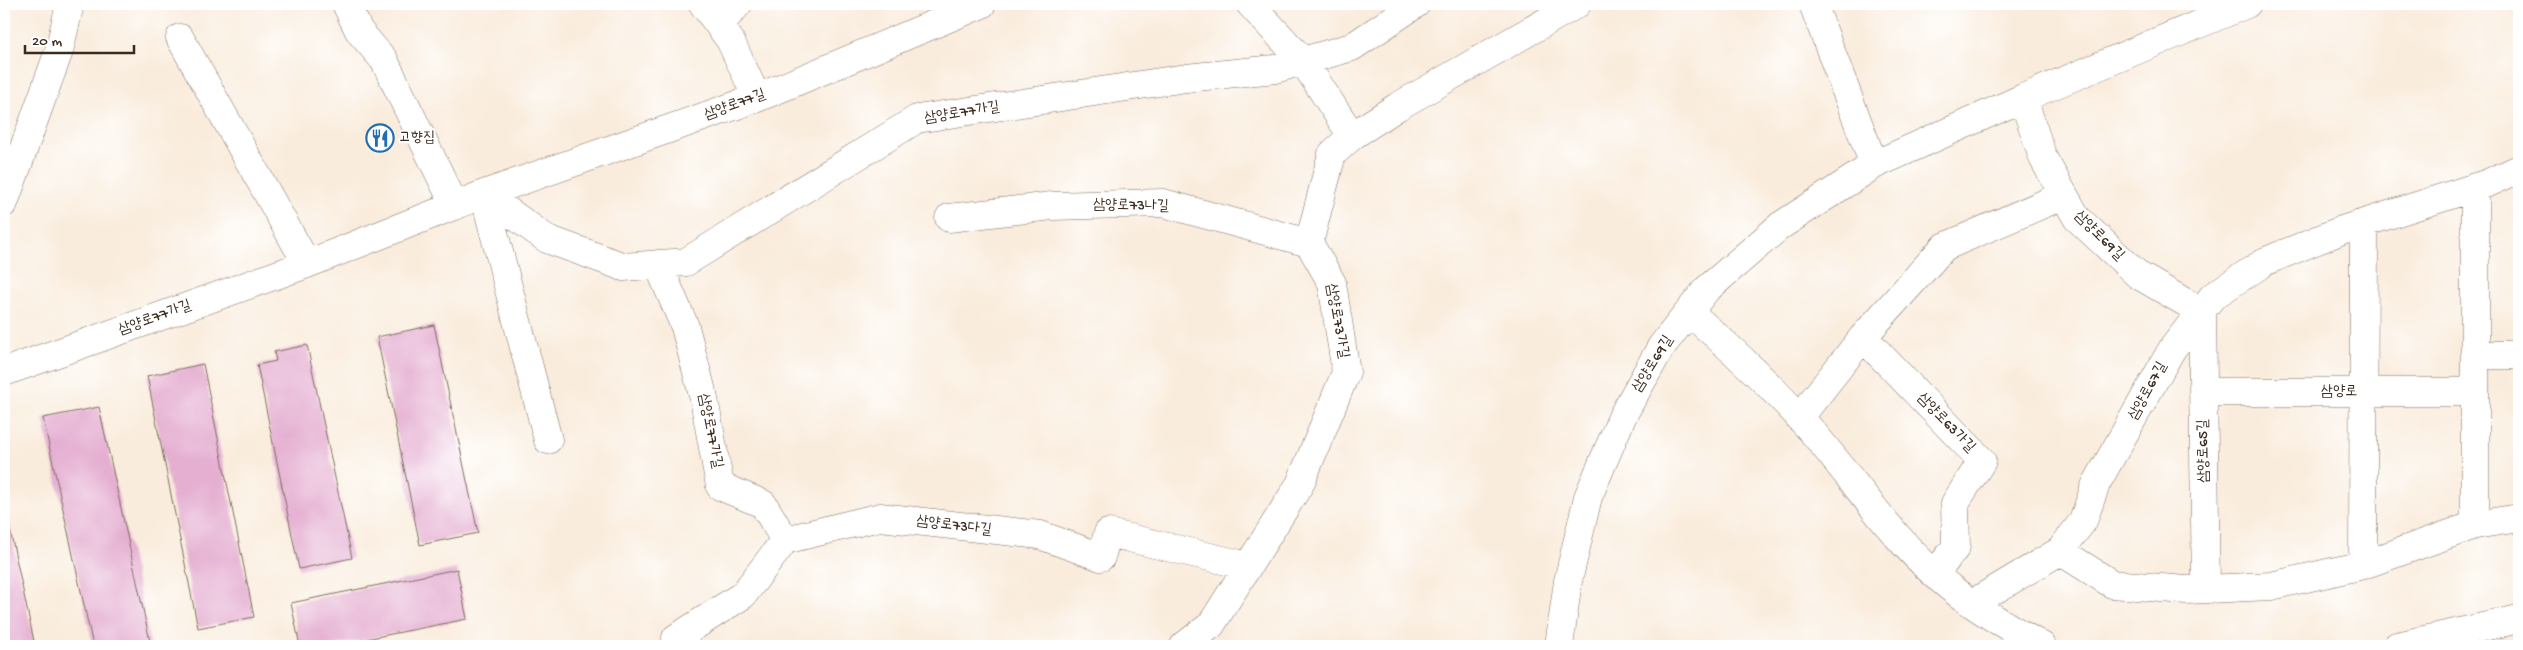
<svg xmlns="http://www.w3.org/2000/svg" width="2523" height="650" font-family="'Gochi Hand','Poor Story',sans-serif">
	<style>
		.building { fill: #e5afd1 }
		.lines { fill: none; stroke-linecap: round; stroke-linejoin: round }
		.street-casing { stroke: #7e6e60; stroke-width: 29 }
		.street { stroke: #fff; stroke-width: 28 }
		.labels { text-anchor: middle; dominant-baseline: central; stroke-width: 4; stroke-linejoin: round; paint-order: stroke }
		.street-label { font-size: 15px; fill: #3b2a1e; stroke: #fff }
		.poi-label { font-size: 15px; fill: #3b2a1e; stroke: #fff; text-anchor: start }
	</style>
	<rect width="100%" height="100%" fill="#fff"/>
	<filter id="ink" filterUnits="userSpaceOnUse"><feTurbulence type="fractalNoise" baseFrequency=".02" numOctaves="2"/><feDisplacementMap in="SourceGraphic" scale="10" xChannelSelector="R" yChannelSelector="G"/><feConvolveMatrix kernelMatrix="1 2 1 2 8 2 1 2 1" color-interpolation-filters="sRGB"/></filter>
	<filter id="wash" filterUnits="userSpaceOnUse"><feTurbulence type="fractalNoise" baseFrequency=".0096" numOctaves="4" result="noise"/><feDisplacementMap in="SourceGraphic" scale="20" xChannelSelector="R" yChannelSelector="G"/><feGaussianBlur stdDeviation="1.12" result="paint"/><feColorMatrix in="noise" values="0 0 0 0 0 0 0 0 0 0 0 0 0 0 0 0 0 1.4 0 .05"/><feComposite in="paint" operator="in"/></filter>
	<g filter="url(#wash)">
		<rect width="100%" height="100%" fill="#f9ecdc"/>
		<g id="blocks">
			<path class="building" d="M434,325L478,533L420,545L377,337Z
				M307,345L352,558L299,569L257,365L276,361L274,352Z
				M203,364L254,617L198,628L147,376Z
				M99,407L151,646H93L43,418Z
				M5,507L35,646H4Z
				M457,569L467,619L331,646H300L291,603Z"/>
		</g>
	</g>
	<g filter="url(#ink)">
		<use href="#blocks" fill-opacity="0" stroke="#7e6e60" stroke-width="1"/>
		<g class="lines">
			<g class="street-casing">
				<path id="street" d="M346,4L359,31L384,60L455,206
					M703,4L730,40L757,98
					M1250,4L1303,61L1352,136
					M1813,4L1874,165
					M719,25L738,4
					M180,38L307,264
					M2023,98L2043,158L2077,218L2138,275L2202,312L2206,589
					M4,203L59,51L70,4
					M949,218L1052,206L1163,203L1309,243
					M658,264L685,327L704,399L720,486L763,504L785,540
					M1689,312C1731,348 1772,386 1809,428C1856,482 1896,545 1952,589C1980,611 2011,629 2042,646
					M1863,337L1982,461L1955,503L1956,547L1935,574
					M2475,355H2519
					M4,372L307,264L484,194L547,239L624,267L686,262L917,119L1186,78L1275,69L1352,47L1416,4
					M2203,392H2475
					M1799,418L1863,337L1944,247L2064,195
					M548,440L484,194L757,98L982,4
					M2475,525V187
					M2060,551L2112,584L2186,590L2271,586L2363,565L2475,525L2519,518
					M2363,565L2364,223
					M1973,603L2060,551L2083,521L2096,484L2172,349L2213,296L2266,261L2342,230L2488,183L2519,169
					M676,638L743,595L785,540L880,517L1040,535L1101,557L1108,533L1248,566
					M1184,646L1211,625L1300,484L1346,372L1332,283L1309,243L1332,154L1352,136L1397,107L1577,4
					M1559,646L1568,581L1588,497L1623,415L1661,347L1706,290L1780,226L1874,165L2023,98L2247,4
					M2397,646L2519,619"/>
			</g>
			<use href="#street" class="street"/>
		</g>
	</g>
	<defs>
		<g id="restaurant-ring" transform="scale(1.4375)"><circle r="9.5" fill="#fff" stroke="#1f6fb2" stroke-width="1.5"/><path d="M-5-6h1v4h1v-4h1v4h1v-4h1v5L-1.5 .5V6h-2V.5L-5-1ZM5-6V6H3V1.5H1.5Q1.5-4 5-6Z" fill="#1f6fb2"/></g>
	</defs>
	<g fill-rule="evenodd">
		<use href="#restaurant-ring" x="380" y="138"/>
	</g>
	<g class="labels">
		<g class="street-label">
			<text transform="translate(735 105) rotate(-20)">삼양로77길</text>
			<text transform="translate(962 113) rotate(-9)">삼양로77가길</text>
			<text transform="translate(1131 206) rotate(1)">삼양로73나길</text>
			<text transform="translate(2099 236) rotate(45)">삼양로69길</text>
			<text transform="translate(155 318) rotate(-20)">삼양로77가길</text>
			<text transform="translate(1337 321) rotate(80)">삼양로73가길</text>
			<text transform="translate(1653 364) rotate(-58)">삼양로69길</text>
			<text transform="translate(2148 391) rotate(-61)">삼양로67길</text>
			<text x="2339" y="392">삼양로</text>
			<text transform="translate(1946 423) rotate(46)">삼양로63가길</text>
			<text transform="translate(710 431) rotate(79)">삼양로77가길</text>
			<text transform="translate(2204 451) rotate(-91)">삼양로65길</text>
			<text transform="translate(954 526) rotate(7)">삼양로73다길</text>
		</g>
		<g class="poi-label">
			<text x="399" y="138">고향집</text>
		</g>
	</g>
	<rect width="2523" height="650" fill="none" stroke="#fff" stroke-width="20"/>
	<path d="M25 45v8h109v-8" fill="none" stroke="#3b2a1e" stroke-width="2.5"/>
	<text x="32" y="45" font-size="15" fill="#3b2a1e" stroke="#ffffff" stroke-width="4" paint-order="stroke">20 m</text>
</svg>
